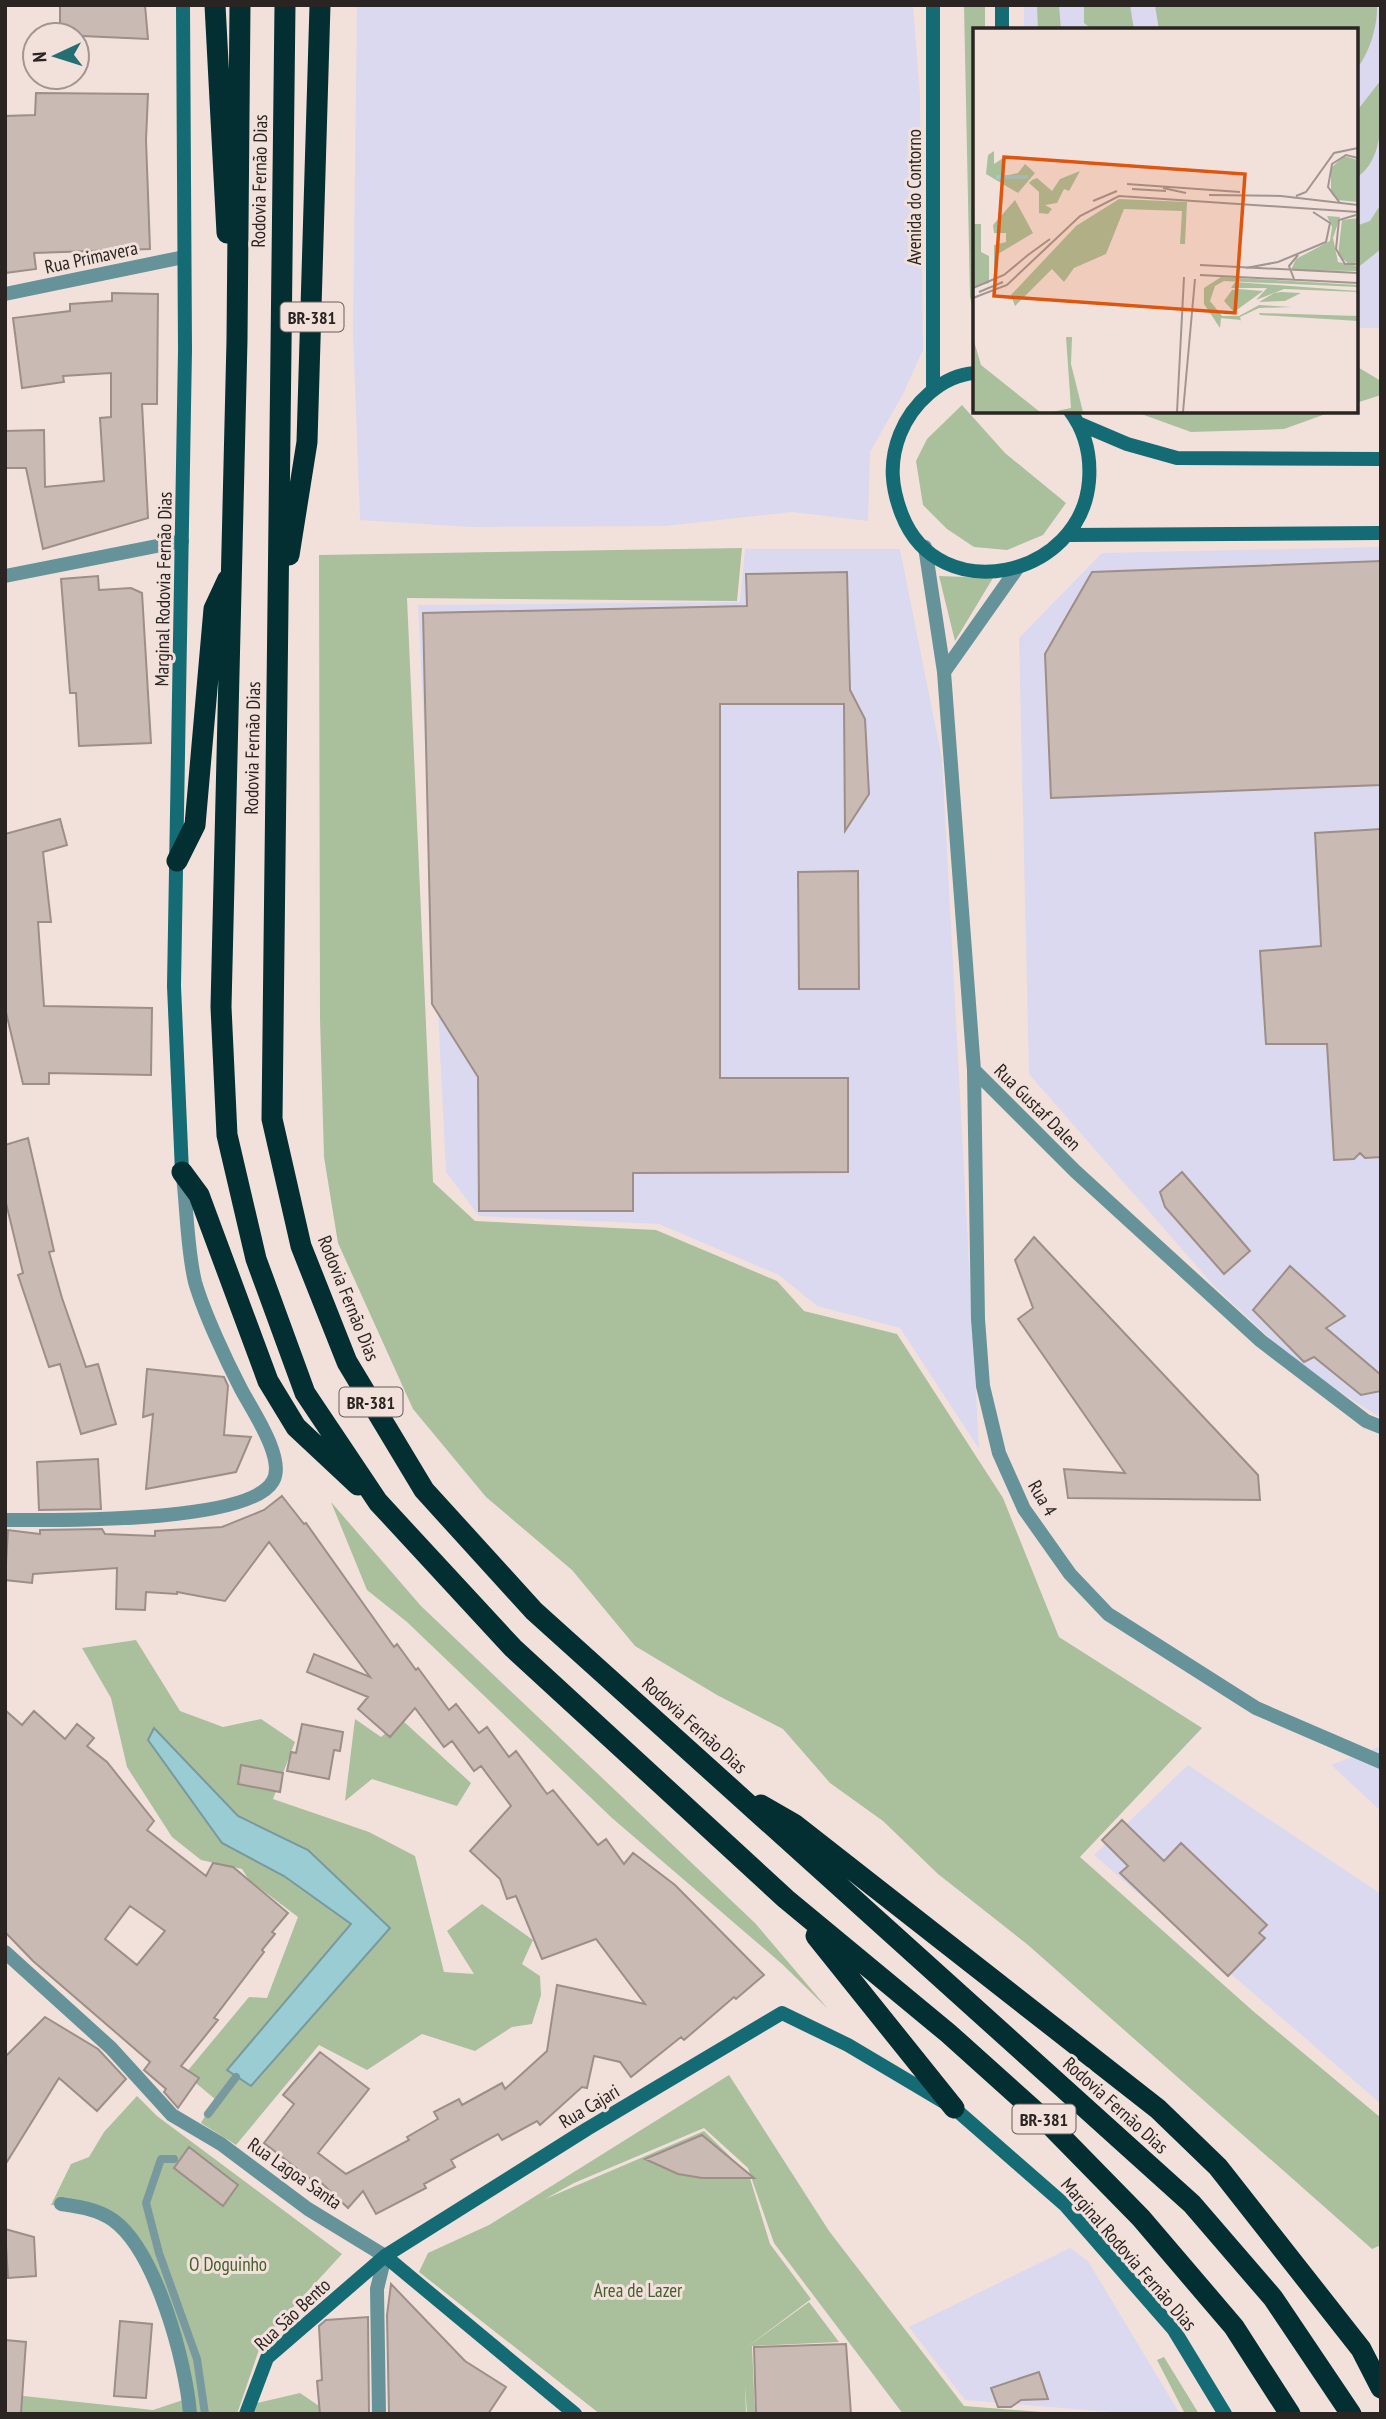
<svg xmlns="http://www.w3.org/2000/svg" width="1386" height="2419" font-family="'PT Sans Narrow',sans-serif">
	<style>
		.industrial { fill: #dbd9ef }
		.green { fill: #aabf9c }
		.water { fill: #99ccd3; stroke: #789a9e; stroke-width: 2 }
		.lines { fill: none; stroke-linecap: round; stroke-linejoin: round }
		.stream { stroke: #789a9e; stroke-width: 8 }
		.building { fill: #c9bab4; stroke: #9d8e88; stroke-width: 2; fill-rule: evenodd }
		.street { stroke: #659399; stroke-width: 14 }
		.secondary { stroke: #156b74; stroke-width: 14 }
		.highway { stroke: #032f33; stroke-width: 21 }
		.labels { text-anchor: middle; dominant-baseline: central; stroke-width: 6; stroke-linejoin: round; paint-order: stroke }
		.shield { fill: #f2e1db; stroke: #665d5a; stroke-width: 2 }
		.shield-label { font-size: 18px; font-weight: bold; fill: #2a2422 }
		.street-label { font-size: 19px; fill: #2a2422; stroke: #f2e1db }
		.park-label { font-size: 19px; fill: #43602d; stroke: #f2e1db }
		.inset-river { fill: none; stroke: #99ccd3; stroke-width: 3.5 }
		.inset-road { fill: none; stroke: #a29591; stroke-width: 2 }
		.view { fill: #de560d; fill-opacity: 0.15; stroke: #de560d; stroke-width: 3.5 }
		.inset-edge { fill: none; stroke: #2a2422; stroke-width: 3.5 }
	</style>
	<rect width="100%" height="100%" fill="#f2e1db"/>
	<path class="industrial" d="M357,5H913L920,95L923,350L903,394L870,452L868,521L792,512L665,526L471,527L360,520L353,333Z
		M1024,5H1381V328H1356V30H1024Z
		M1381,547V1418L1302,1368L1214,1286L1029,1074L1019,638L1102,553Z
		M745,549H900L942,759L979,1449L900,1328L817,1306L779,1275L659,1224L479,1216L446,1172L418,605L740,602Z
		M1381,1746V1811L1331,1765Z
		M1188,1765L1381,1894V2104L1094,1855Z
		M1070,2248L1088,2261L1180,2414H1135L965,2400L909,2327Z"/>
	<path class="green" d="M964,5H985V30H975V318L970,297Z
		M1037,5H1059L1061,30H1038Z
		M1084,5H1130L1134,30H1093L1084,23Z
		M1155,5H1377C1378,26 1369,54 1356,70V30H1159Z
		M1381,80C1381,113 1386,159 1356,178V112Z
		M1381,204V249L1356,269V226L1370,221Z
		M1356,366L1381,381V395L1356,403Z
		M962,405L1005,453L1066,503L1043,535L1007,550L974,547L947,529L923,505L916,461L927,439Z
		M1133,411H1334L1284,429L1191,432Z
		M742,548L737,601L407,598L433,1182L475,1221L656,1230L777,1281L804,1311L897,1334L1003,1498L1059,1637L1202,1728L1080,1857L1253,2011L1381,2118V2245L1372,2249L1028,1945L938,1874L883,1821L830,1783L783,1729L717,1695L635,1646L572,1570L486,1497L413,1409L338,1243L324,1157L320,1019L319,555Z
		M939,576L993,578L955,641Z
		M331,1502L421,1606L755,1923L828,2009L782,1964L612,1818L407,1622L367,1590Z
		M136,1640L180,1711L223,1727L261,1719L295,1742L273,1799L369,1832L415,1856L444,1972L474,1974L447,1931L482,1904L533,1940L522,1964L540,1976L541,1995L532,2024L512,2027L475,2051L422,2034L367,2070L319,2045L236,2145L201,2123L215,2099L185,2074L249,1997L267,1998L298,1917L249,1880L242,1869L201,1860L172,1837L127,1767L111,1698L82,1648Z
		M355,1719L381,1737L402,1720L471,1783L457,1806L372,1779L345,1801Z
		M729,2075L829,2231L964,2406L1068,2414H903L774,2243L748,2168L704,2128L574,2183L545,2199L704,2131L749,2175L770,2244L811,2299L743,2350L809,2302L839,2342L752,2346L755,2414H747L745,2385L746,2414H600L419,2272L428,2253L489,2225Z
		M137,2096L157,2116L342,2254L262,2341L237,2414H5V2394L153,2410L189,2398C173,2350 152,2253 113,2220C96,2206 72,2207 51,2205L71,2164L89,2157L104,2132Z
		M1164,2357L1199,2414H1185L1157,2360Z
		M300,2393L319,2406V2414H252L253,2404Z"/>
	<path class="water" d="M154,1728L238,1816L308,1850L390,1928L251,2086L227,2070L351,1924L284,1876L222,1843L148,1740Z"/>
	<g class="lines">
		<path class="stream" d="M208,2114L236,2077
			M174,2159H161L146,2203L159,2253L197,2359L205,2414"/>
	</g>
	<path class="building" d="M60,5H145L148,39L60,35Z
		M36,93L148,94L146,140L150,249L34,253L36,269L5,273V116L35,115Z
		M112,293L158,294L157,404H142L148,518L43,549L26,468H5V431L44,430L45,487L104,481L100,418L111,417V373L63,376L64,382L22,388L13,318L70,311V304L112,301Z
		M1381,561V785L1051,798L1045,654L1092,572Z
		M847,572L850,690L865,719L869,794L845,831L844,704H720V1078H848V1172L633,1173V1211H479L478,1077L432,1004L423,613L747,606L746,574Z
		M98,576L99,590L131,588L142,593L151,743L79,746L76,693H70L61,579Z
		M60,819L67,845L43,852L51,922H38L44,1006L152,1008L151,1075L49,1073V1084H23L5,1008V834Z
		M1381,829V1157L1365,1158L1360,1153L1354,1159L1334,1160L1327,1044H1266L1260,951L1321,946L1315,833Z
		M858,871L859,989H799L798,872Z
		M28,1138L54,1251L49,1252L62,1298L86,1367L98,1364L116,1424L81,1434L60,1364L49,1367L18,1275L23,1273L5,1199V1145Z
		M1182,1172L1250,1251L1224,1274L1165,1207L1160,1192Z
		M1034,1237L1258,1475L1260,1500L1068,1498L1064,1469L1125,1473L1018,1319L1033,1308L1015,1260Z
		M1290,1266L1345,1316L1326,1328L1381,1375V1391L1361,1395L1314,1357L1304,1362L1253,1310Z
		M147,1369L224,1377L228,1386L224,1435L251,1437L236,1472L146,1489L153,1414L143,1417Z
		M98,1459L101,1509L39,1510L37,1462Z
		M282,1496L304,1524L306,1523L394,1647L397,1644L416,1670L418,1668L449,1710L456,1704L479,1733L487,1727L509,1757L516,1751L547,1794L553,1790L598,1845L606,1839L624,1864L633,1853L675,1885L764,1975L736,1999L734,1997L684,2040L681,2037L631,2077L620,2062L594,2056L587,2088L582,2087L540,2125L537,2121L502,2140L498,2134L451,2160L455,2167L424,2184L426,2188L376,2214L363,2191L348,2208L316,2178L313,2181L264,2143L294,2104L283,2095L320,2052L369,2089L318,2153L346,2174L409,2140L407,2137L438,2119L434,2112L459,2099L462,2105L502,2083L505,2089L547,2051L557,1985L645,2004L596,1939L542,1959L516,1896L507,1899L500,1879L470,1851L511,1806L481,1766L474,1771L452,1741L444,1747L415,1708L390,1737L358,1709L368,1697L307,1672L314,1654L370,1677L269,1542L225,1601L177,1592V1594L146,1592L145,1610L116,1609L117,1568L33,1574L32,1583L5,1580L8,1530L40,1534V1530L102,1529L105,1534L155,1536V1531L222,1527L264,1510Z
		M5,1710L22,1725L34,1711L65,1739L77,1724L94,1738L87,1746L107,1762L154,1821L147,1830L206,1876L213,1863L233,1867L288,1913L272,1932L275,1934L262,1950L264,1952L214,2018L218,2020L181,2066L199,2078L178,2108L164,2092L166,2089L144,2070L150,2062L33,1961L5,1932ZM130,1906L165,1931L137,1965L105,1939Z
		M302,1724L343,1732L340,1751L334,1750L329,1779L287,1771L291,1752L296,1753Z
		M241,1765L283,1773L280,1792L238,1784Z
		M1122,1820L1164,1861L1181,1843L1267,1925L1259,1933L1265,1938L1228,1976L1120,1873L1128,1866L1102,1840Z
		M45,2017L98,2049L126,2079L97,2111L59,2078L5,2165V2057Z
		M702,2135L754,2178H702L678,2174L645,2159Z
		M189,2147L238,2185L223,2206L174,2168Z
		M5,2229L34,2237L36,2276L8,2278Z
		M391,2284L465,2361L506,2387L488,2414H389L387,2315Z
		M368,2317L369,2414H320L317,2381L322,2380L319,2326L326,2320Z
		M120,2321L152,2324L146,2398L114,2396Z
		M5,2340L26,2342L21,2413H5Z
		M846,2344L851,2414H756L754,2347Z
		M1039,2372L1048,2399L1021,2400L1011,2407H998L991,2388Z"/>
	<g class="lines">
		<path class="street" d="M5,294L184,257
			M925,547L944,672L1016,570
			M5,576L182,541
			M944,672L974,1070L1075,1171L1261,1341L1366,1421L1381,1427
			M974,1070L978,1319L983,1386L999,1453L1024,1509L1070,1574L1108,1614L1256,1708L1381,1762
			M5,1520C53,1520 249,1524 273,1481C286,1459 252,1410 241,1389C226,1360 204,1313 195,1282C187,1249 187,1210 183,1176
			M5,1952L111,2048L172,2115L221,2144L308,2209L385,2256L377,2289L379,2414
			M61,2204C80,2207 97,2209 113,2220C156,2251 186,2362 190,2414"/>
		<path class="secondary" d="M1002,30V5
			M975,373C942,375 912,404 900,434C889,462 891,487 902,515C939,609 1081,578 1089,481C1091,456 1085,431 1070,411
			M933,389V5
			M1080,424L1127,444L1177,458L1381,459
			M1069,535L1381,533
			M182,1172L174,986L185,350L183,5
			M385,2256L575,2414
			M246,2414L267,2358L385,2256L587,2129L782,2013L848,2045L954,2108L1065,2205L1174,2330L1225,2414"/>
		<path class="highway" d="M215,5L227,233
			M240,5L237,340L221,1007L227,1135L256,1259L305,1393L378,1502L513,1648L786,1899L948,2033L1045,2120L1141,2218L1234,2327L1290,2414
			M285,5L272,1119L301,1246L347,1362L424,1490L534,1611L1192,2204L1273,2298L1351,2414
			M289,555L307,442L320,5
			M177,861L195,825L214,609L228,579
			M182,1172L199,1195L268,1381L296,1427L358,1485
			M761,1805L794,1824L1158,2109L1218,2167L1361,2349L1381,2388
			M816,1936L954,2108"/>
	</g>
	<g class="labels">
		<g class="shield">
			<rect x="280.5" y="302.5" width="63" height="29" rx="5"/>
			<rect x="339.5" y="1387.5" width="63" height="29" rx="5"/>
			<rect x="1012.5" y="2104.5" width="63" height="29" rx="5"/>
		</g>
		<g class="shield-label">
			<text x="312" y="317">BR-381</text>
			<text x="371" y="1402">BR-381</text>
			<text x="1044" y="2119">BR-381</text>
		</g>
		<g class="street-label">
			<text transform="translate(259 181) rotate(-89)">Rodovia Fernão Dias</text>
			<text transform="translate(914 197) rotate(-90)">Avenida do Contorno</text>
			<text transform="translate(91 257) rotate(-12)">Rua Primavera</text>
			<text transform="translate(163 589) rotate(-89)">Marginal Rodovia Fernão Dias</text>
			<text transform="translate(252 748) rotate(-89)">Rodovia Fernão Dias</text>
			<text transform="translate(1038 1107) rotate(45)">Rua Gustaf Dalen</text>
			<text transform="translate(349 1298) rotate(68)">Rodovia Fernão Dias</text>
			<text transform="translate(1043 1498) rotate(60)">Rua 4</text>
			<text transform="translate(695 1725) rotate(42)">Rodovia Fernão Dias</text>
			<text transform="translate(1116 2105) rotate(42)">Rodovia Fernão Dias</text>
			<text transform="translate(589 2106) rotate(-31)">Rua Cajari</text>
			<text transform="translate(295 2173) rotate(35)">Rua Lagoa Santa</text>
			<text transform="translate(1129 2254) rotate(49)">Marginal Rodovia Fernão Dias</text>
			<text transform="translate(292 2314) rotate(-43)">Rua São Bento</text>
		</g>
		<g class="park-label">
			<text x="228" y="2264">O Doguinho</text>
			<text x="638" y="2290">Area de Lazer</text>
		</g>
	</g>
	<g transform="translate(973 28)">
		<rect width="385" height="385" fill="#f2e1db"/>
		<path d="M21,123V136L33,128L31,148L45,145L52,136L62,145L45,165L13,146L15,127ZM371,128L385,132V174L364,172L358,165V140ZM107,143L96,163L91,161L84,175L72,177L79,181L75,186L66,185V164L56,155L59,152L64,150L79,163L87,151ZM146,171L214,174L212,216H207L209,183L151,181L133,226L101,240L91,254L79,241L42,278L38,267L103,198ZM42,172L60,205L25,226L21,249V217L33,214V205H21L20,197ZM354,188L367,189L360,210L365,234L385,238V243L318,242L323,231L357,213L359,199ZM385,190V234L376,236L365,227L369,192ZM0,196H8V224L16,228V255L0,259ZM248,249L385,257V259L251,253L242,258L237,273L249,288H266L286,277L319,279L286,280L267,289L269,297L268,292L248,290L247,300L231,276V260ZM262,254L385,263V264L311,261L283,272L294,260H258ZM259,262L265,261L290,263L261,284L251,273ZM301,265L308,264L328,265L312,273L286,274ZM286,285L385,288V293L287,287ZM93,309H99L98,336L110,384H79L98,380ZM0,310L8,337L67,384H0Z" fill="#aabf9c"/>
		<path class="inset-river" d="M23,149H55"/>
		<path class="inset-road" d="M154,156L267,164M190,160L213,165M159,161L193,163M236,167L309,168M308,168L385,177M323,168L333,164L361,125L385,120M120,173L144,163M367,175L355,159L359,136L373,127L385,130M383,187L366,192L363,221L372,236H385M55,227L77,211M227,237L385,245M273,240L305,234L353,214L357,195L340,184M227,247L385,255M321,251L316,238L325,227M0,260L31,247L55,227M6,264L30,254M0,270L34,257L107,188L146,168L385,184M204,384L211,249M210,384L222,251"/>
		<path class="view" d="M31,129L272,146L262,285L21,268Z"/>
		<rect width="385" height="385" class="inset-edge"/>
	</g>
	<rect width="1386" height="2419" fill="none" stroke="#2a2422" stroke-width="14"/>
	<g transform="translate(56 56) rotate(266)"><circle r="33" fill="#f2e1db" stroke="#a29591" stroke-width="2"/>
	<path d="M0-5L12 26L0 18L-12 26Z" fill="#236f73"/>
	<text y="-10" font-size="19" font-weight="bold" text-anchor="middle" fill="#2a2422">N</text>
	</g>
</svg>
